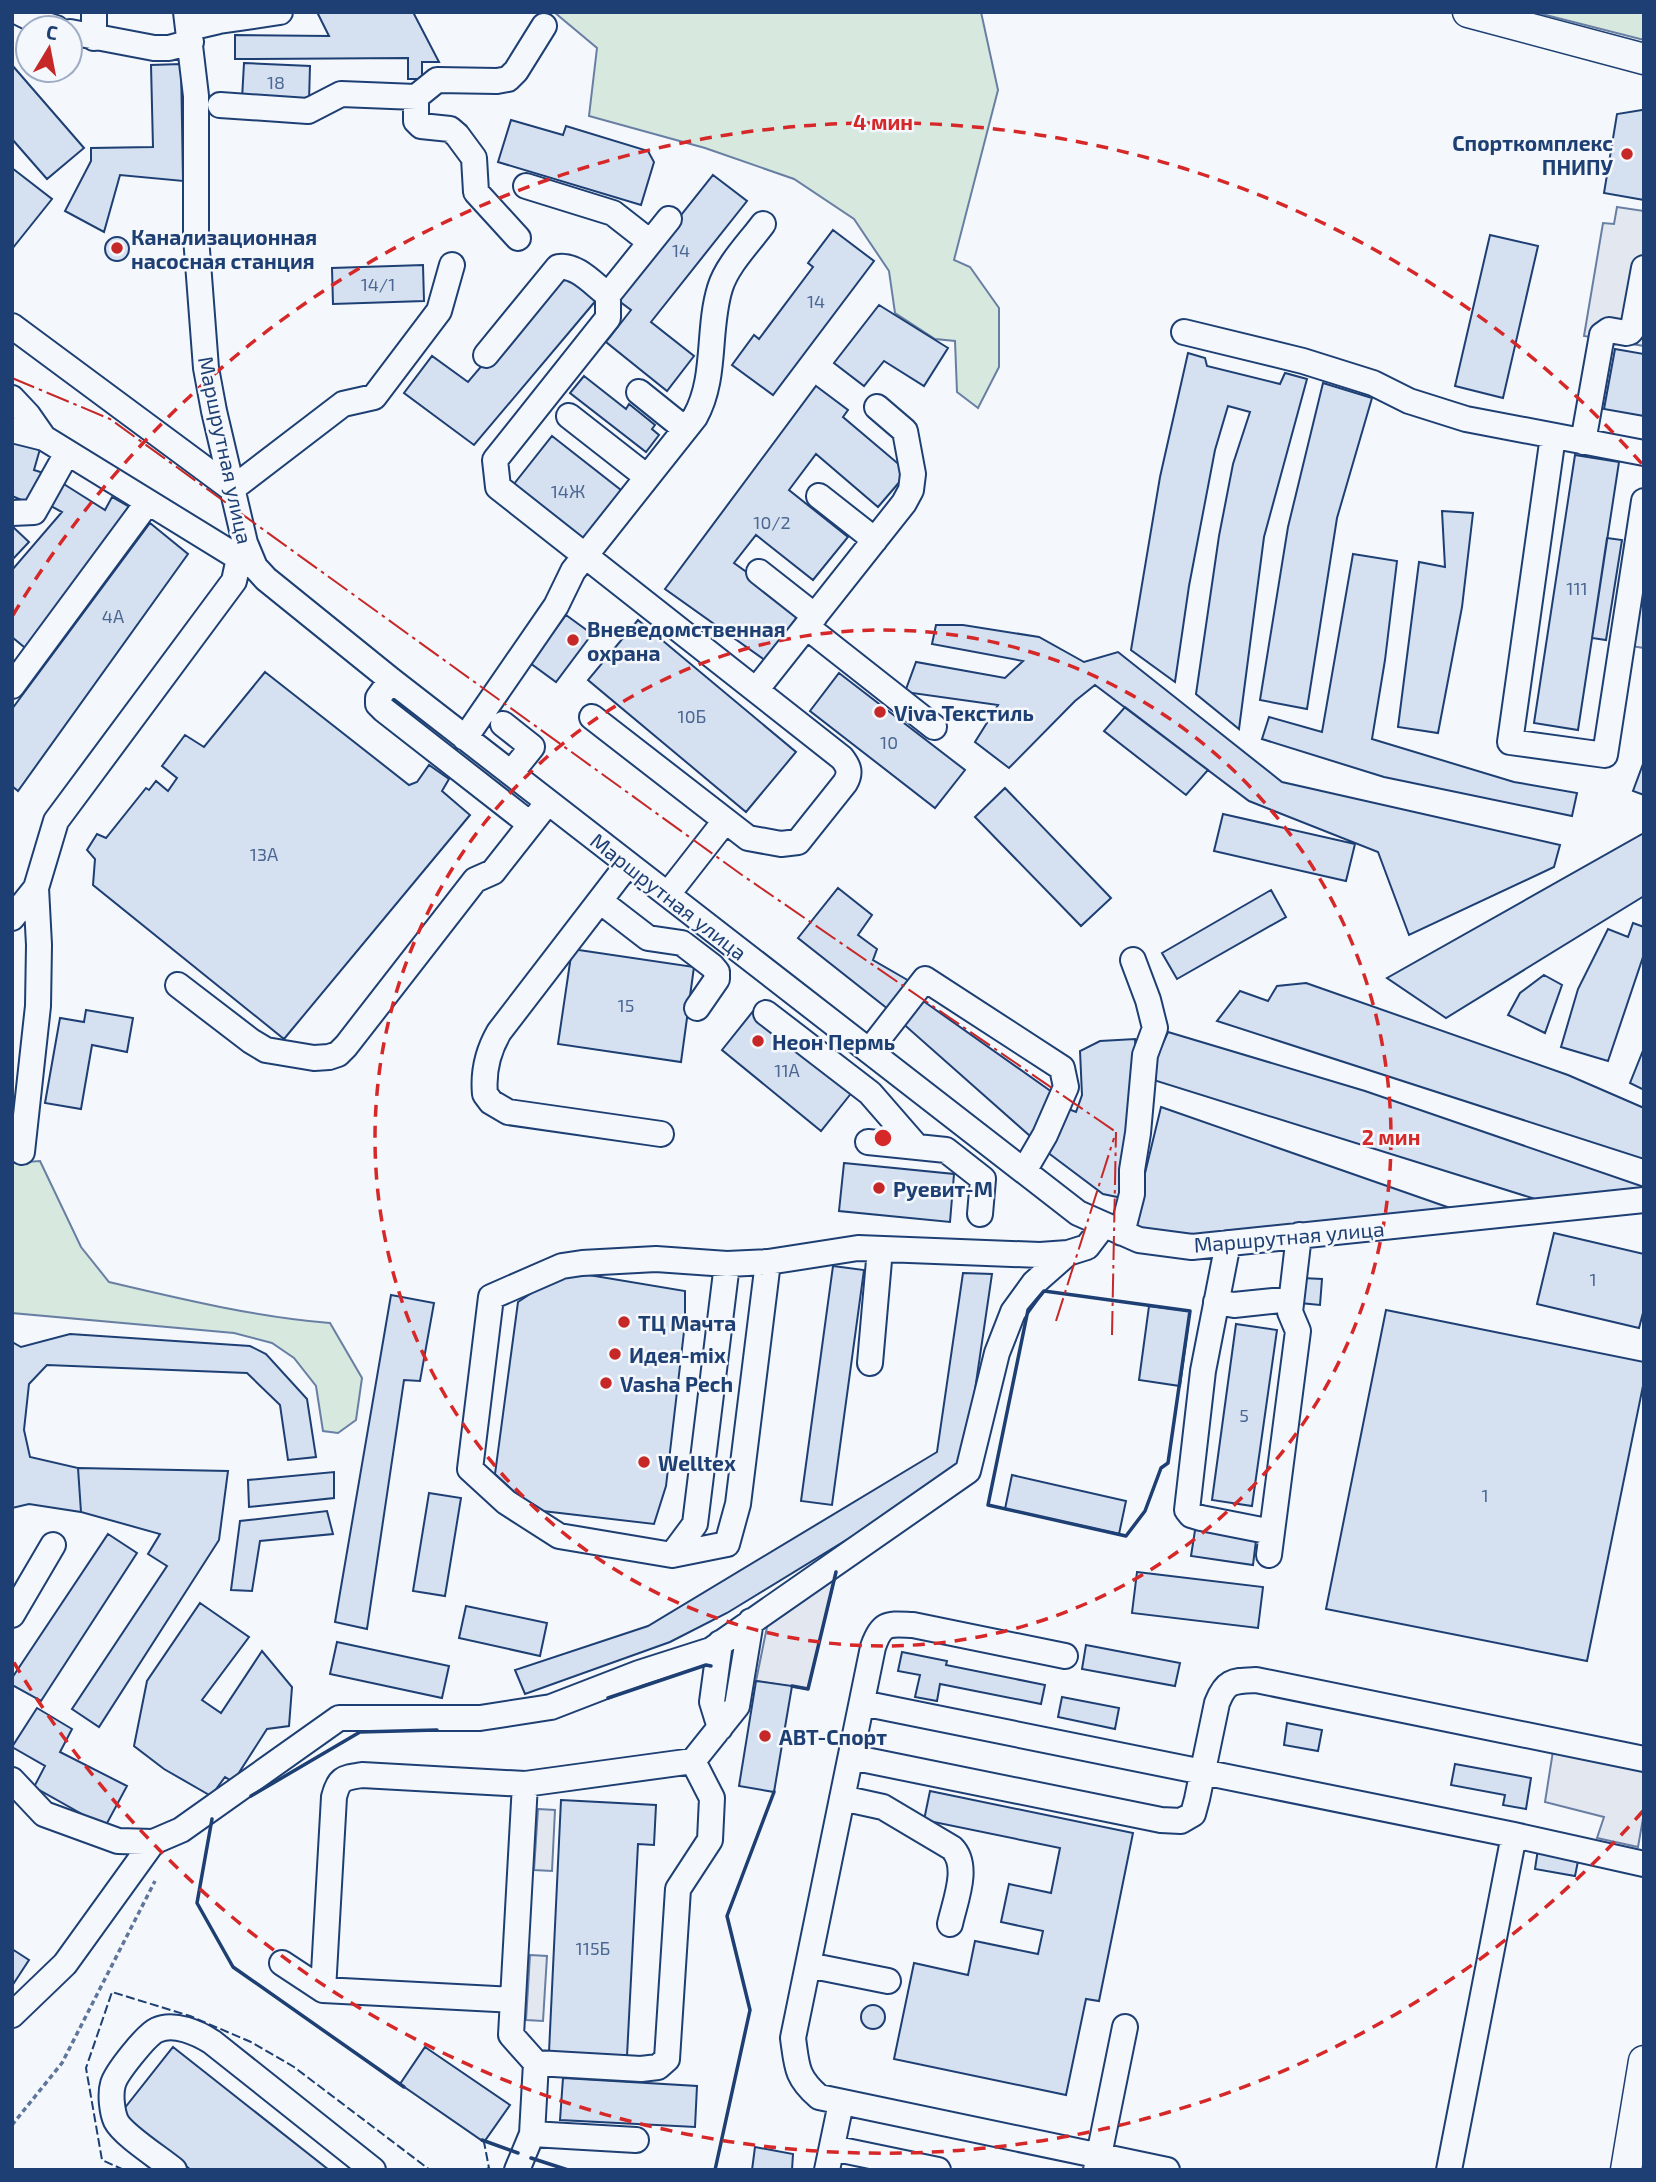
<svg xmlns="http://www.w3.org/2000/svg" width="1656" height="2182" font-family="'Exo 2',sans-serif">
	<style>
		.green { fill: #d7e8df; stroke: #687fa3; stroke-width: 2 }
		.parking { fill: #e3e8f0; stroke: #687fa3; stroke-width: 2 }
		.building { fill: #d5e0f0; stroke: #1d3f73; stroke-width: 2 }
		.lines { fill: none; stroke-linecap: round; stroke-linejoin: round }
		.minor-casing { stroke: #1d3f73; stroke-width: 28 }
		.major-casing { stroke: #1d3f73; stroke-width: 33 }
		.path { stroke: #5e769c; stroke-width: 3.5; stroke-dasharray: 5 3.5; stroke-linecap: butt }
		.minor { stroke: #f4f7fb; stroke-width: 24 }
		.major { stroke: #f4f7fb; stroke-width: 30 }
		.fence { stroke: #1d3f73; stroke-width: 2; stroke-dasharray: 9 3.5; stroke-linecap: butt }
		.wall { stroke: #1d3f73; stroke-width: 3.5 }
		.power { stroke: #c62828; stroke-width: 2; stroke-dasharray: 24 5 3.5 5; stroke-linecap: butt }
		.ring { fill: none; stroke: #d62828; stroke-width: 3.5; stroke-dasharray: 12 9 }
		.poi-dot { fill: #c62828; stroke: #f4f7fb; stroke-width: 2.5 }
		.labels { text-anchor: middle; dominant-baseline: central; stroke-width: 5; stroke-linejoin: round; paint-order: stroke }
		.number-label { font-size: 18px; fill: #4b6792 }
		.poi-label { font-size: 21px; font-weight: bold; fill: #1d3f73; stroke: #f4f7fb; text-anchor: start }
		.street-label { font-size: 21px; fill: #1d3f73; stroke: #f4f7fb }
		.centre { fill: #d62828; stroke: #f4f7fb; stroke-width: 3.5 }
		.ring-label { font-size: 21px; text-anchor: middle; font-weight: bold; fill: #d62828; stroke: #f4f7fb; stroke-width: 5; stroke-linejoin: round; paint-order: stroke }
	</style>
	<rect width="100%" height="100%" fill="#f4f7fb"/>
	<path class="green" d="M554,12H981L998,90L954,260L970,267L999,308V367L978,408L957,392L955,341L935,339L895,313L889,271L854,219L794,179L705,148L589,116L597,48Z
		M1534,12H1644V40Z
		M40,1161L81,1247L109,1282C181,1299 256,1317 330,1323L362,1378L356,1420L338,1433L323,1431L316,1386L294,1358L272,1343L234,1333L12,1313V1163Z"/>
	<path class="parking" d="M1617,207L1644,211V346L1584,336L1603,223L1614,224Z
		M1644,562V648L1631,646Z
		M837,1569L808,1689L756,1681L768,1622Z
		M1553,1751L1644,1766V1813L1638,1847L1597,1838L1604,1817L1545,1802Z
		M538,1809L555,1810L552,1871L534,1870Z
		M530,1955L547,1956L543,2021L526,2020Z"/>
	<path class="building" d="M317,12H413L439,62H422V79H408V58L235,59V35L329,36Z
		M244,63L310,66L309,101L242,99Z
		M181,64L183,181L120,175L104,232L65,211L91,161V148L153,147L151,65Z
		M12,65L84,148L47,179L12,139Z
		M1642,110H1644V200L1604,193L1617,114Z
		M511,120L563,135L566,126L648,151L654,162L641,205L498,162Z
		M12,168L52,199L12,249Z
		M713,175L747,201L651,322L694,356L667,391L606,342L631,310L615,298Z
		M833,230L874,261L773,395L732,365L754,335L759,339L813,267L808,263Z
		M1490,235L1538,246L1503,398L1455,386Z
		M105 249a12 12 0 1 1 24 0a12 12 0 1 1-24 0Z
		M423,265L424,301L333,304L332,268Z
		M564,269L598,298L474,445L404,393L432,356L468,382Z
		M879,305L948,348L924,386L884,361L864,386L834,363Z
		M1615,349L1644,354V416L1604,409Z
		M1188,353L1205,358L1207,366L1280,384L1285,373L1307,379L1264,537L1239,729L1196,694L1219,536L1233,464L1250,412L1228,406L1215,450L1189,586L1175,682L1131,650L1160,477Z
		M584,376L626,409L629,404L655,425L652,429L659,435L646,452L570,393Z
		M1323,383L1372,398L1337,518L1307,709L1260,700L1288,527Z
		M816,386L848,410L843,417L908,472L878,507L816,454L789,490L848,537L813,580L756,535L734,563L801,611L766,661L665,589Z
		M552,436L626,494L584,547L510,489Z
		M12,440L40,449L34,470L47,474L31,504L12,496Z
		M1575,455L1619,462L1578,730L1534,723Z
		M59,481L105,510L112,497L135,510L30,652L12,637V570L62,512L47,504Z
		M1442,511L1473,513L1462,607L1438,733L1398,727L1419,562L1445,567Z
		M150,523L188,554L18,791L12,786V709Z
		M12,526L29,542L12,560Z
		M1607,538L1622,540L1606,640L1592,638Z
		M1353,554L1397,561L1385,660L1372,739L1514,782L1577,793L1572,816L1384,777L1262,739L1269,717L1322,732Z
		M566,615L592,634L556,682L530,663Z
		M638,620L796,752L746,812L588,680Z
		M936,625H963L1039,637L1084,662L1118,652L1282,782L1560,845L1554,867L1409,935L1378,852L1249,801L1095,685L1075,701L1009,768L975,742L998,705L905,692L916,662L1005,678L1023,661L932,644Z
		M265,672L409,785L417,782L429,765L449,779L442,791L470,815L284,1039L93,885L95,859L87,850L97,834L106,838L146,788L149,790L156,781L168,791L177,778L162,766L185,735L204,747Z
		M839,673L965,770L935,808L810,711Z
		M1125,707L1208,770L1186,795L1104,731Z
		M1643,764H1644V795L1633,791Z
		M1005,788L1111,898L1081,926L975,817Z
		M1223,814L1355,844L1346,881L1214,851Z
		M1644,833V896L1446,1018L1387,978Z
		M838,888L872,915L858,935L877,949L873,960L911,982L893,1013L798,938Z
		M1271,890L1286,917L1177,979L1162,953Z
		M1633,923L1644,927V954L1608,1061L1561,1047L1578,989L1608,929L1628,937Z
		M572,949L694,967L681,1062L558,1044Z
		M1544,975L1562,985L1545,1033L1508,1015L1520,993Z
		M1306,983L1568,1075L1644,1108V1159L1217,1021L1240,991L1268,1001L1277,986Z
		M919,998L1059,1097L1030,1136L900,1021Z
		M86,1010L133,1018L127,1052L92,1045L81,1109L45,1103L60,1018L84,1022Z
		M754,1010L853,1091L821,1131L722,1050Z
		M1168,1032L1365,1091L1644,1187V1188L1545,1202L1147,1078Z
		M1135,1039L1139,1105L1122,1198L1103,1194L1047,1152L1066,1108L1076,1112L1082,1095L1080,1051L1100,1041Z
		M1644,1048V1090L1630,1083Z
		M1161,1107L1453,1209L1195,1240L1132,1227Z
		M844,1163L954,1174L950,1222L839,1211Z
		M1554,1233L1644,1254V1309L1639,1328L1537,1304Z
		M833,1266L864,1270L832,1505L801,1501Z
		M565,1271L685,1291V1323L666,1486L654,1524L534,1510L495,1474L518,1302Z
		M963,1273L992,1274L964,1465L879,1520L727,1613L670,1642L525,1694L515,1670L648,1626L937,1452Z
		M1302,1278L1322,1279L1320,1305L1300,1303Z
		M391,1295L434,1303L420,1381L404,1380L367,1629L335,1622Z
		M1149,1306L1190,1311L1180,1386L1139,1380Z
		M1386,1310L1644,1362V1381L1587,1661L1326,1609Z
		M1236,1324L1277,1330L1252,1506L1212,1500Z
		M70,1334L250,1346L266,1354L307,1399L316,1457L288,1460L280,1405L247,1373L47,1365L29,1384L24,1430L30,1457L78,1468L81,1512L29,1504L12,1508V1342L21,1347Z
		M78,1468L228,1471L219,1540L99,1727L72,1709L167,1566L148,1554L160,1534L81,1512Z
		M334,1472V1498L249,1507L248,1480Z
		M1012,1475L1126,1501L1119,1534L1005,1509Z
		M429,1493L461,1498L445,1596L413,1591Z
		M327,1511L333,1534L260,1541L252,1591L231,1590L240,1521Z
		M1196,1524L1257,1532L1253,1565L1191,1556Z
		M108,1534L137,1553L41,1701L12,1685V1678Z
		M1137,1572L1263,1587L1258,1628L1132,1613Z
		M200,1603L249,1637L202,1700L221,1713L262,1651L292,1687L289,1726L267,1729L233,1782L225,1777L211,1796L164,1769L134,1746L147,1681Z
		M466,1606L547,1623L540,1656L459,1638Z
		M337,1642L449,1666L442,1698L330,1674Z
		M1086,1645L1180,1663L1175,1686L1082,1669Z
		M902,1652L947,1661L946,1665L1045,1685L1041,1704L940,1684L937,1701L915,1697L920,1675L898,1671Z
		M756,1681L792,1686L774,1792L739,1786Z
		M1062,1697L1119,1708L1115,1729L1058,1717Z
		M37,1708L72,1729L60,1752L127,1786L105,1827L34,1787L45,1766L12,1747Z
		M1287,1723L1322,1730L1318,1751L1284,1745Z
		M1455,1764L1531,1778L1526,1809L1503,1805L1505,1795L1451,1785Z
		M930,1791L1133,1833L1099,2001L1086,1999L1066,2095L894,2059L914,1963L968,1975L975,1941L1038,1954L1043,1931L1001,1922L1009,1884L1051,1893L1060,1848L924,1820Z
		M561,1800L656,1805L654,1845L638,1844L627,2056L549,2052Z
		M1538,1849L1579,1856L1575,1876L1535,1869Z
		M12,1949L29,1960L12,1986Z
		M861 2017a12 12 0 1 1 24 0a12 12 0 1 1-24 0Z
		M173,2047L329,2170H191L120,2114Z
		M425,2047L510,2105L484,2142L400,2084Z
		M563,2078L697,2086L695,2127L560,2120Z
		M755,2147L793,2154L792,2170H752Z"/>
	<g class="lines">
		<g class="minor-casing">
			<path id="minor" d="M18,12L40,23L56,28
				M94,12V38
				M186,12L196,96V237L206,368L214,411L245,543L255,567L266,579L391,680L1078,1213L1139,1240L1192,1247L1644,1200
				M189,28L219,21L280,12
				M70,32L154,48H169L191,42
				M416,97V121L421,126L450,129L457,135L474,158L476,192L518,238
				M220,105L308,111L341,94L416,97L437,80L497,81L508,79L516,71L544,26
				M526,186L613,213L650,242
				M12,326L232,489L343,404L374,397L439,311L452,265
				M1184,332L1303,361L1373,383L1409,401L1466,419L1644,453
				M486,355L558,267C577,264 594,285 608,295
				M639,392L685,429
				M12,398L28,415L44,438L239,558L234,581L56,821L36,888L39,945L38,1006L22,1152
				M569,416L647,477
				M12,430L44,438
				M1553,436L1510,742L1605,755L1644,501
				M1583,442L1602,335L1609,330L1626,333L1630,332L1633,328L1644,268
				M819,496L875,540
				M12,513L34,512L67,453
				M759,572L815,616
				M807,627L934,727
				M391,680L378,698V704L384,710L530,824
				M12,686L148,502
				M756,690L904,503L911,490L913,474L905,431L877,407
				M592,717L748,838L781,844L798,842L845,783C851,773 849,767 842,758L498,487L495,460L608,318V295L669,219
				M503,724L532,747L511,773
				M465,738L556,606L573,571L695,417C717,378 707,330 720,288C727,265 749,243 763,224
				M628,864L499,1032C488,1051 483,1073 485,1094L491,1102L508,1112L661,1134
				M668,894L725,821
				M600,901L648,938L682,943L712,966L717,972V979L697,1008
				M12,918L36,888
				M178,985L251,1041L266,1050L314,1058L329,1057L338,1054L346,1046L475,880L493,872L548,802
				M766,1013L870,1093L917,1147L868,1142
				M869,1051L925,979L1062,1068L1066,1087L1045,1135L1024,1171
				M917,1147L946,1150L983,1179L980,1214
				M1122,1233L1132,1194V1170L1138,1133L1145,1055L1155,1028L1148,1000L1133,960
				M1228,1243L1203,1371L1187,1510L1191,1515L1201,1518L1272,1532
				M727,1264L695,1524L672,1555L559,1536L506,1502L470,1469L491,1297L562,1266L582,1263L656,1259L727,1264L768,1262L858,1248L1040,1255L1068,1253
				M1216,1302L1234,1305L1291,1299
				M870,1363L880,1249
				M672,1555L727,1544L738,1504L768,1262
				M1269,1555L1298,1331L1290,1312L1299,1235
				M12,1615L53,1545
				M1065,1656L913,1625C889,1624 882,1621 873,1647L793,2038C797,2067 796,2077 819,2097L1167,2170
				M862,1703L1514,1835L1644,1864
				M720,1728L712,1702L720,1643
				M851,1757L1161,1820L1181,1821L1193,1814L1197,1799L1217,1703C1226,1680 1233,1681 1256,1680L1644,1759
				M12,1780L44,1814L118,1841L153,1842
				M525,1784L511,2035L536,2063
				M842,1798L883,1807L952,1848C970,1866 955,1901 950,1924
				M282,1963L323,1990L513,2000
				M808,1965L888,1981
				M323,1990L334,1797C339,1778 343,1778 362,1775L525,1784L693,1761
				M12,2015L65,1964L153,1842L181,1830L339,1718H480L551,1707L639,1673L711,1650L968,1471L997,1353L1013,1312L1034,1283L1068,1253L1087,1247L1103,1226
				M532,2134L636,2140
				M832,2148L938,2170
				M174,2170C161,2159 123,2135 116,2121C112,2112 110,2094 113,2084C116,2073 146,2035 157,2030C174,2022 198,2033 212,2042L373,2170
				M517,2170L532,2134L536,2063L641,2069L658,2067L667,2059L678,1889L710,1840L712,1798L693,1761L737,1706L751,1621
				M827,2170L841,2103
				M1096,2170L1125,2027
				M1449,2170L1514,1835"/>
		</g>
		<g class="major-casing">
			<path id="major" d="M1468,12L1644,59
				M1626,2170L1644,2061"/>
		</g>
		<path class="path" d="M12,2125L62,2063L155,1881"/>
		<use href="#minor" class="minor"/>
		<use href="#major" class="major"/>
		<path class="fence" d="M124,2170L102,2160L86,2068L112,1992L190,2016L251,2042L294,2067L430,2170
			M484,2170L489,2168L484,2142"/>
		<path class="wall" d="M1044,1291L1190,1311L1168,1463L1161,1468L1145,1511L1126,1536L988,1505L1028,1310Z
			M792,1686L808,1689L836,1572
			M608,1698L706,1665L711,1666
			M251,1796L360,1732L437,1730
			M212,1819L197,1903L233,1967L404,2087
			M482,2140L518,2153
			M531,2158L568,2170
			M715,2170L750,2010L727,1916L774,1792"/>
		<path class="power" d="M12,378L110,419L742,875L1116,1132
			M1056,1321L1114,1138
			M1112,1335L1116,1132"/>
	</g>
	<g class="ring">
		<circle cx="883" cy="1138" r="508"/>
		<path d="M1643 1811A1015 1015 0 0 1 13 1661M13 615A1015 1015 0 0 1 1643 465"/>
	</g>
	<g class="poi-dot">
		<circle cx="1627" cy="154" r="7"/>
		<circle cx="117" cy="248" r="7"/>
		<circle cx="573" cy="640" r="7"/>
		<circle cx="880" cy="712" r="7"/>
		<circle cx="758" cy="1041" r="7"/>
		<circle cx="879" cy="1188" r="7"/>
		<circle cx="624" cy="1322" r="7"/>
		<circle cx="615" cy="1354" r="7"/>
		<circle cx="606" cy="1383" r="7"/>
		<circle cx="644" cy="1462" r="7"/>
		<circle cx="765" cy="1736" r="7"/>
	</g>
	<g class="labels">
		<g class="number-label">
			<text x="276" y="82">18</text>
			<text x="681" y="250">14</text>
			<text x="378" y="284">14/1</text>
			<text x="816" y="301">14</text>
			<text x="568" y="491">14Ж</text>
			<text x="772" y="522">10/2</text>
			<text x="1577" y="588">111</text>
			<text x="113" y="616">4А</text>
			<text x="692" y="716">10Б</text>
			<text x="889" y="742">10</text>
			<text x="264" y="854">13А</text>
			<text x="626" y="1005">15</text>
			<text x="787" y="1070">11А</text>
			<text x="1593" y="1279">1</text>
			<text x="1244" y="1415">5</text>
			<text x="1485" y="1495">1</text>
			<text x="593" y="1948">115Б</text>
		</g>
		<g class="poi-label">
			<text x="1613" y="142" text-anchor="end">Спорткомплекс<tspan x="1613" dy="24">ПНИПУ</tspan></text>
			<text x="131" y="236">Канализационная<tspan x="131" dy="24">насосная станция</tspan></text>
			<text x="587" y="628">Вневедомственная<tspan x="587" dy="24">охрана</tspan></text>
			<text x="894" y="712">Viva Текстиль</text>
			<text x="772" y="1041">Неон Пермь</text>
			<text x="893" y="1188">Руевит-М</text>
			<text x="638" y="1322">ТЦ Мачта</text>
			<text x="629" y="1354">Идея-mix</text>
			<text x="620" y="1383">Vasha Pech</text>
			<text x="658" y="1462">Welltex</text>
			<text x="779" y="1736">АВТ-Спорт</text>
		</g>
		<g class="street-label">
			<text transform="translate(226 450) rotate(78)">Маршрутная улица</text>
			<text transform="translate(669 896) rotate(38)">Маршрутная улица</text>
			<text transform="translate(1289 1236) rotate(-5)">Маршрутная улица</text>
		</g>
	</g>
	<circle cx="883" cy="1138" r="10" class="centre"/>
	<g class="ring-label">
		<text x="883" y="130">4 мин</text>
		<text x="1391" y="1145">2 мин</text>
	</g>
	<rect width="1656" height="2182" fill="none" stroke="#1d3f73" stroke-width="28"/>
	<g transform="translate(49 49) rotate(10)"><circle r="33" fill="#f4f7fb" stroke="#9eadc5" stroke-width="2"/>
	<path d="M0-5L12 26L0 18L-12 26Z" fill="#c62828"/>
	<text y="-10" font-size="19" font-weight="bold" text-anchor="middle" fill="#1d3f73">С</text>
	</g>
</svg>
